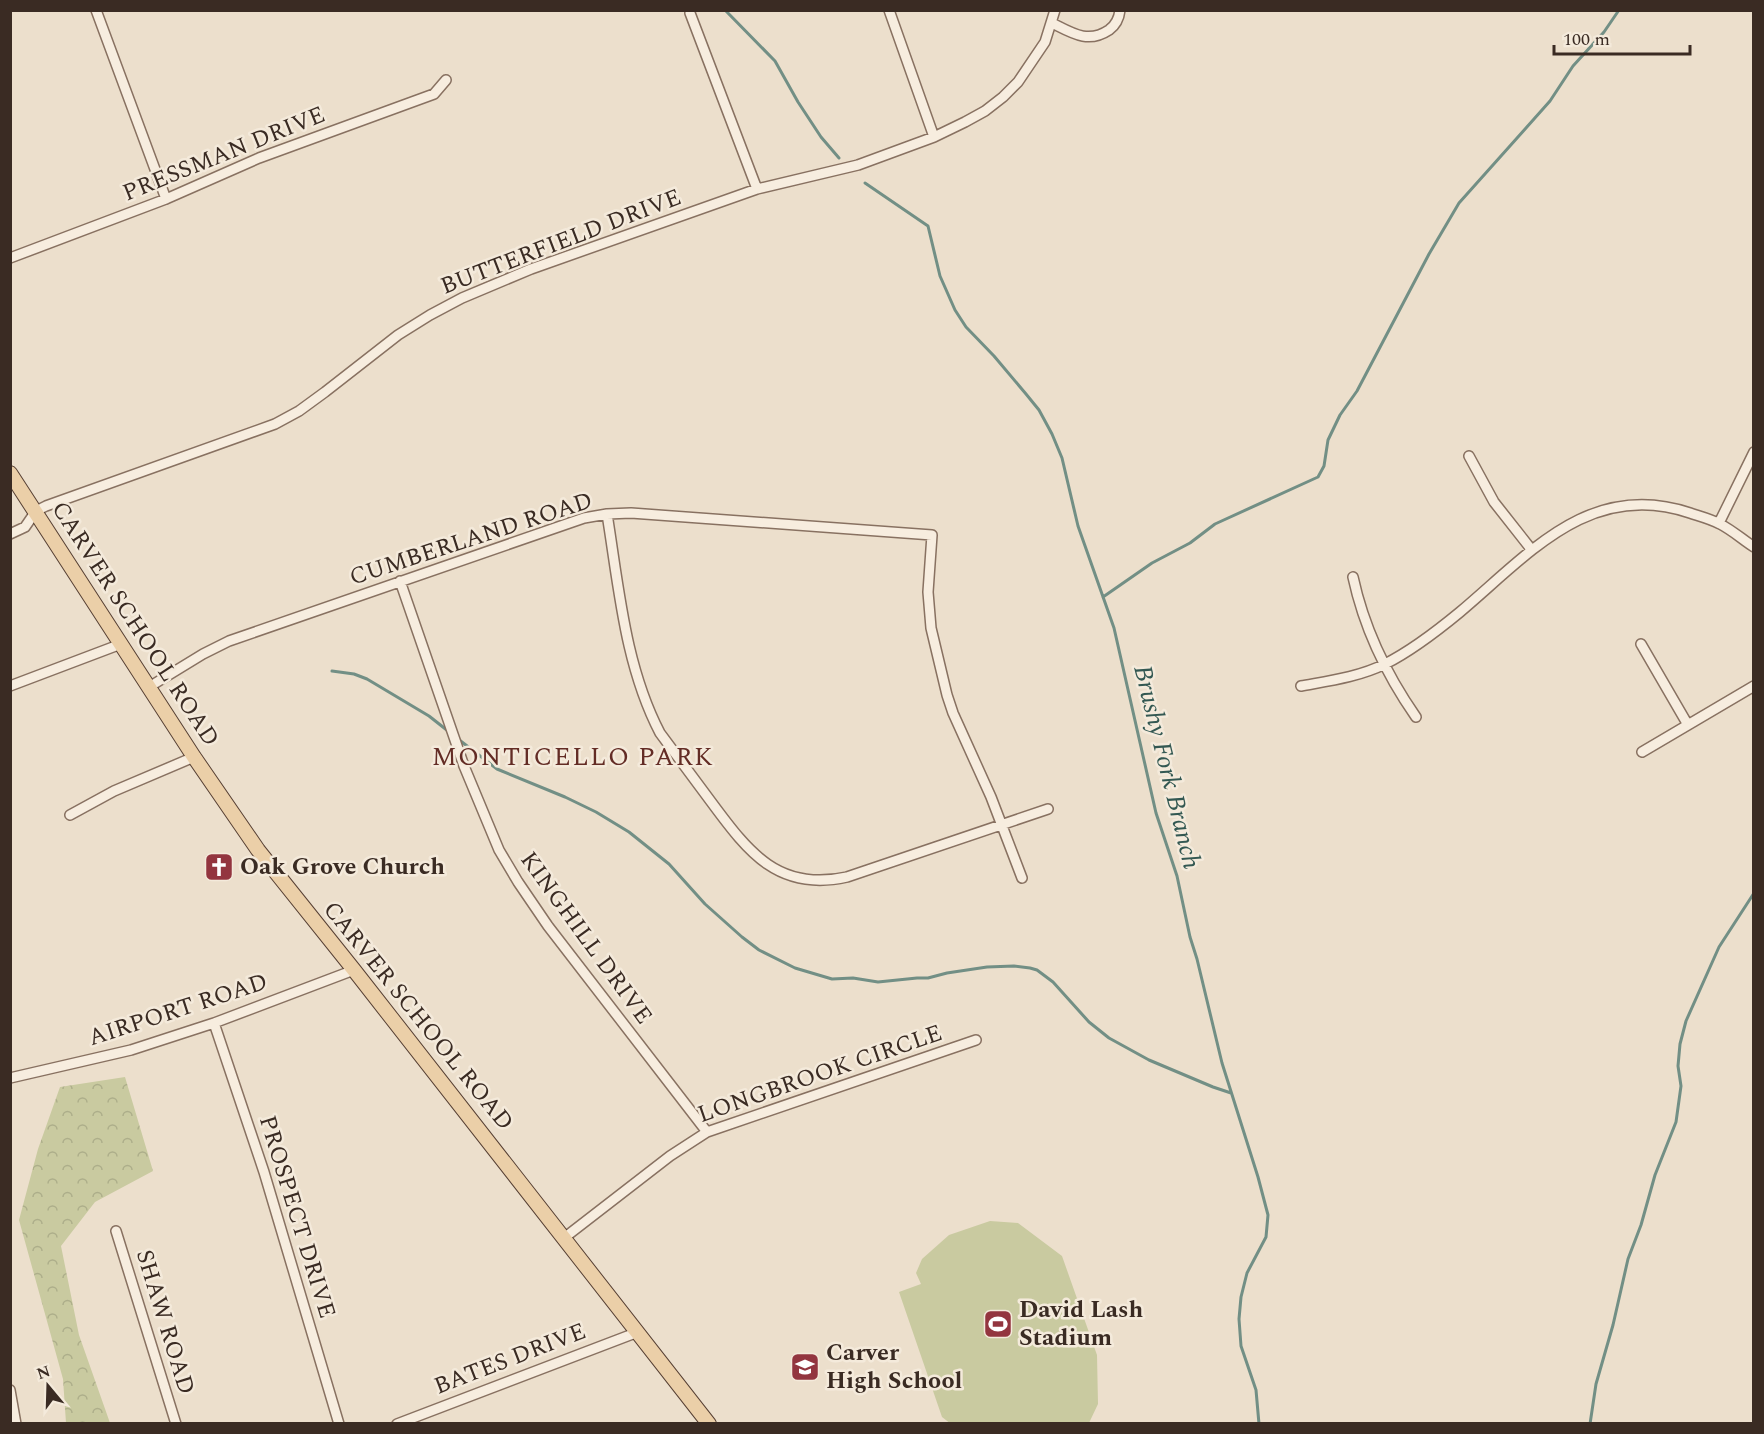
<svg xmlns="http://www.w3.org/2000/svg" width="1764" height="1434" font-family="Spectral,serif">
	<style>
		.grass { fill: #c9caa0 }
		.forest { fill: url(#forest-crowns) }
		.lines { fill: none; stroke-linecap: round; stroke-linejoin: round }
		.stream { stroke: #728f85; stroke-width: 3 }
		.minor-casing { stroke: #887161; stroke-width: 12 }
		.primary-casing { stroke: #574034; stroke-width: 16 }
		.minor { stroke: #f7eddf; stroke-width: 9 }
		.primary { stroke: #ebcfa8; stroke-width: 14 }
		.labels { text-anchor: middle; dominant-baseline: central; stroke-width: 5; stroke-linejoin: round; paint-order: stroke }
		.street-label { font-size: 24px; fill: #3a2b23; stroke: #f4eadb }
		.poi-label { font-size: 24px; font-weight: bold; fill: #3a2b23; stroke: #f4eadb; text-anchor: start }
		.neighbourhood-label { font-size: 26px; letter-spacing: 1.5px; fill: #632c25; stroke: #f4eadb }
		.water-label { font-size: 26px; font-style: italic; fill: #335852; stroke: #f4eadb }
	</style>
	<defs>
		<pattern id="forest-crowns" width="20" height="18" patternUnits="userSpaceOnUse" patternTransform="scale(1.5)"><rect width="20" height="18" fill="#c9caa0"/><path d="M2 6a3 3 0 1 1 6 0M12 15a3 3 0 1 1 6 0" fill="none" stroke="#adae8a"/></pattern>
	</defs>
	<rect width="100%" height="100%" fill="#ecdfcc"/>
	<path class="grass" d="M990,1221L1018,1223L1062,1256L1097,1355L1098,1404L1089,1423L951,1424L942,1417L899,1292L921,1284L916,1273L922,1259L949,1235Z"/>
	<path class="forest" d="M125,1077L153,1171L95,1202L61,1246L79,1335L110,1423H66L63,1379L19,1220L38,1149L60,1087Z"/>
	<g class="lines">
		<path class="stream" d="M725,10L775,61L798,102L821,137L839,158
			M865,183L928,226L940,276L955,310L966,327L994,356L1026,394L1039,410L1052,434L1062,458L1078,526L1114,628L1156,813L1177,876L1190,937L1197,959L1222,1063L1258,1177L1268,1215L1266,1237L1247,1273L1241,1297L1239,1319L1241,1346L1256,1390L1259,1424
			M1103,597L1152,563L1190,543L1215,524L1318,477L1324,466L1328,440L1340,415L1357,391L1429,254L1459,203L1550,101L1573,66L1604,32L1619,10
			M332,671L354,674L367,679L429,716L448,731
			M458,739L497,769L565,797L596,812L629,832L669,864L705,904L742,937L759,950L795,968L832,979L853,978L878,982L917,978H928L947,973L987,967L1014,966L1030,968L1037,970L1053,982L1089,1022L1109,1038L1149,1060L1213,1087L1231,1093
			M1590,1424L1596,1384L1613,1325L1628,1259L1641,1225L1655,1175L1676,1122L1681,1086L1678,1066L1680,1044L1686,1021L1719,947L1754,893"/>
		<g class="minor-casing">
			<path id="minor" d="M96,10L166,199
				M889,10L934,137
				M690,13L757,189
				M1052,23C1072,33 1088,44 1109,30C1116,25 1119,19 1120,10
				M10,258L166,199L259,158L434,94L446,80
				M1469,456L1494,502L1531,549
				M607,514C619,588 625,666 660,733C677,756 695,780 712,803C749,853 779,892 847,877L1048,809
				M1719,523L1754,452
				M10,534L25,527L36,511L46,506L275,424L299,411L325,392L398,335L430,315L462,298L531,269L757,189L858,165L934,137L965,122L985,111L1003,97L1018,82L1045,42L1055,10
				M1353,577C1364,628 1386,674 1416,717
				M400,581L464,766L499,850L518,882L548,926L707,1132
				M1641,644L1688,725
				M10,686L121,644
				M1301,686C1328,681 1359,677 1385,664C1411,651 1437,631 1460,612C1528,555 1590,479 1690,513C1699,516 1711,519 1720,524C1732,530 1743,540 1754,547
				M149,687L203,654L229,641L584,518L607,514L631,513L932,535L928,592L931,628L947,695L953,713L991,797L1022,878
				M1642,752L1754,686
				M70,815L114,791L194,757
				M214,1023L264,1172L339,1424
				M10,1078L131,1050L214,1023L354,970
				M116,1231L176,1424
				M564,1238L670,1156L707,1132L976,1040
				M10,1390L16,1424
				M397,1424L638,1332"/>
		</g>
		<g class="primary-casing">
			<path id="primary" d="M10,473L194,757L258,850L354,970L709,1424"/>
		</g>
		<use href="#minor" class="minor"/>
		<use href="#primary" class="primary"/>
	</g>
	<defs>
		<g id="church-square" transform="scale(1.5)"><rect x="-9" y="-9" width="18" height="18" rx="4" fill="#93353f" stroke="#f4eadb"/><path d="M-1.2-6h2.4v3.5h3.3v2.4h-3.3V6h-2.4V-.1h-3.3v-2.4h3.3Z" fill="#fff"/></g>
		<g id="stadium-square" transform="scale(1.5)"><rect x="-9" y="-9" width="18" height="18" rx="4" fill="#93353f" stroke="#f4eadb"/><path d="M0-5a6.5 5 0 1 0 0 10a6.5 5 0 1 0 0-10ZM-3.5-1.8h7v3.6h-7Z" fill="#fff"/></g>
		<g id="school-square" transform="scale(1.5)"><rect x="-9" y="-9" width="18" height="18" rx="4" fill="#93353f" stroke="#f4eadb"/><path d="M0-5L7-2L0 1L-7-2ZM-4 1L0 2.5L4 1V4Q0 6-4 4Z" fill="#fff"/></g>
	</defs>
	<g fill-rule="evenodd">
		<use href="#church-square" x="219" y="867"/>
		<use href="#stadium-square" x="998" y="1324"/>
		<use href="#school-square" x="805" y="1367"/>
	</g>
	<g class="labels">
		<g class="street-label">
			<text transform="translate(224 154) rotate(-22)">PRESSMAN DRIVE</text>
			<text transform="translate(561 242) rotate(-21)">BUTTERFIELD DRIVE</text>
			<text transform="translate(471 539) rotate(-18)">CUMBERLAND ROAD</text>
			<text transform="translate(135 624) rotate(57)">CARVER SCHOOL ROAD</text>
			<text transform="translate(586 938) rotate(54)">KINGHILL DRIVE</text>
			<text transform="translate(178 1010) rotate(-18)">AIRPORT ROAD</text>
			<text transform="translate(418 1016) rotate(51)">CARVER SCHOOL ROAD</text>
			<text transform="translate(820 1074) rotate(-19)">LONGBROOK CIRCLE</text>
			<text transform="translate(297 1217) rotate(73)">PROSPECT DRIVE</text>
			<text transform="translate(165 1322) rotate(73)">SHAW ROAD</text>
			<text transform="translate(510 1359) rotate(-21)">BATES DRIVE</text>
		</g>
		<g class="poi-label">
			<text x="240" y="867">Oak Grove Church</text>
			<text x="1019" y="1310">David Lash<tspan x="1019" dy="28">Stadium</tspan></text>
			<text x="826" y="1353">Carver<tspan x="826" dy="28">High School</tspan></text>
		</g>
		<g class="neighbourhood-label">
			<text x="573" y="757">MONTICELLO PARK</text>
		</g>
		<g class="water-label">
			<text transform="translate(1167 767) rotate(76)">Brushy Fork Branch</text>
		</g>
	</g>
	<rect width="1764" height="1434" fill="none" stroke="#3a2b23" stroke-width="24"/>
	<g transform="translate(48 1386) rotate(341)" stroke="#f4eadb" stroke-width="4.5" paint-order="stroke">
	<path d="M0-4.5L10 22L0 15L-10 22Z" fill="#3a2b23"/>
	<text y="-9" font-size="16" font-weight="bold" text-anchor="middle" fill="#3a2b23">N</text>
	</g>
	<path d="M1554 45v9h136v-9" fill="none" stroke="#3a2b23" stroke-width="3"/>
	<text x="1563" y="45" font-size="18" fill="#3a2b23" stroke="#f4eadb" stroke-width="4.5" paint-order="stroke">100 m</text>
</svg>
